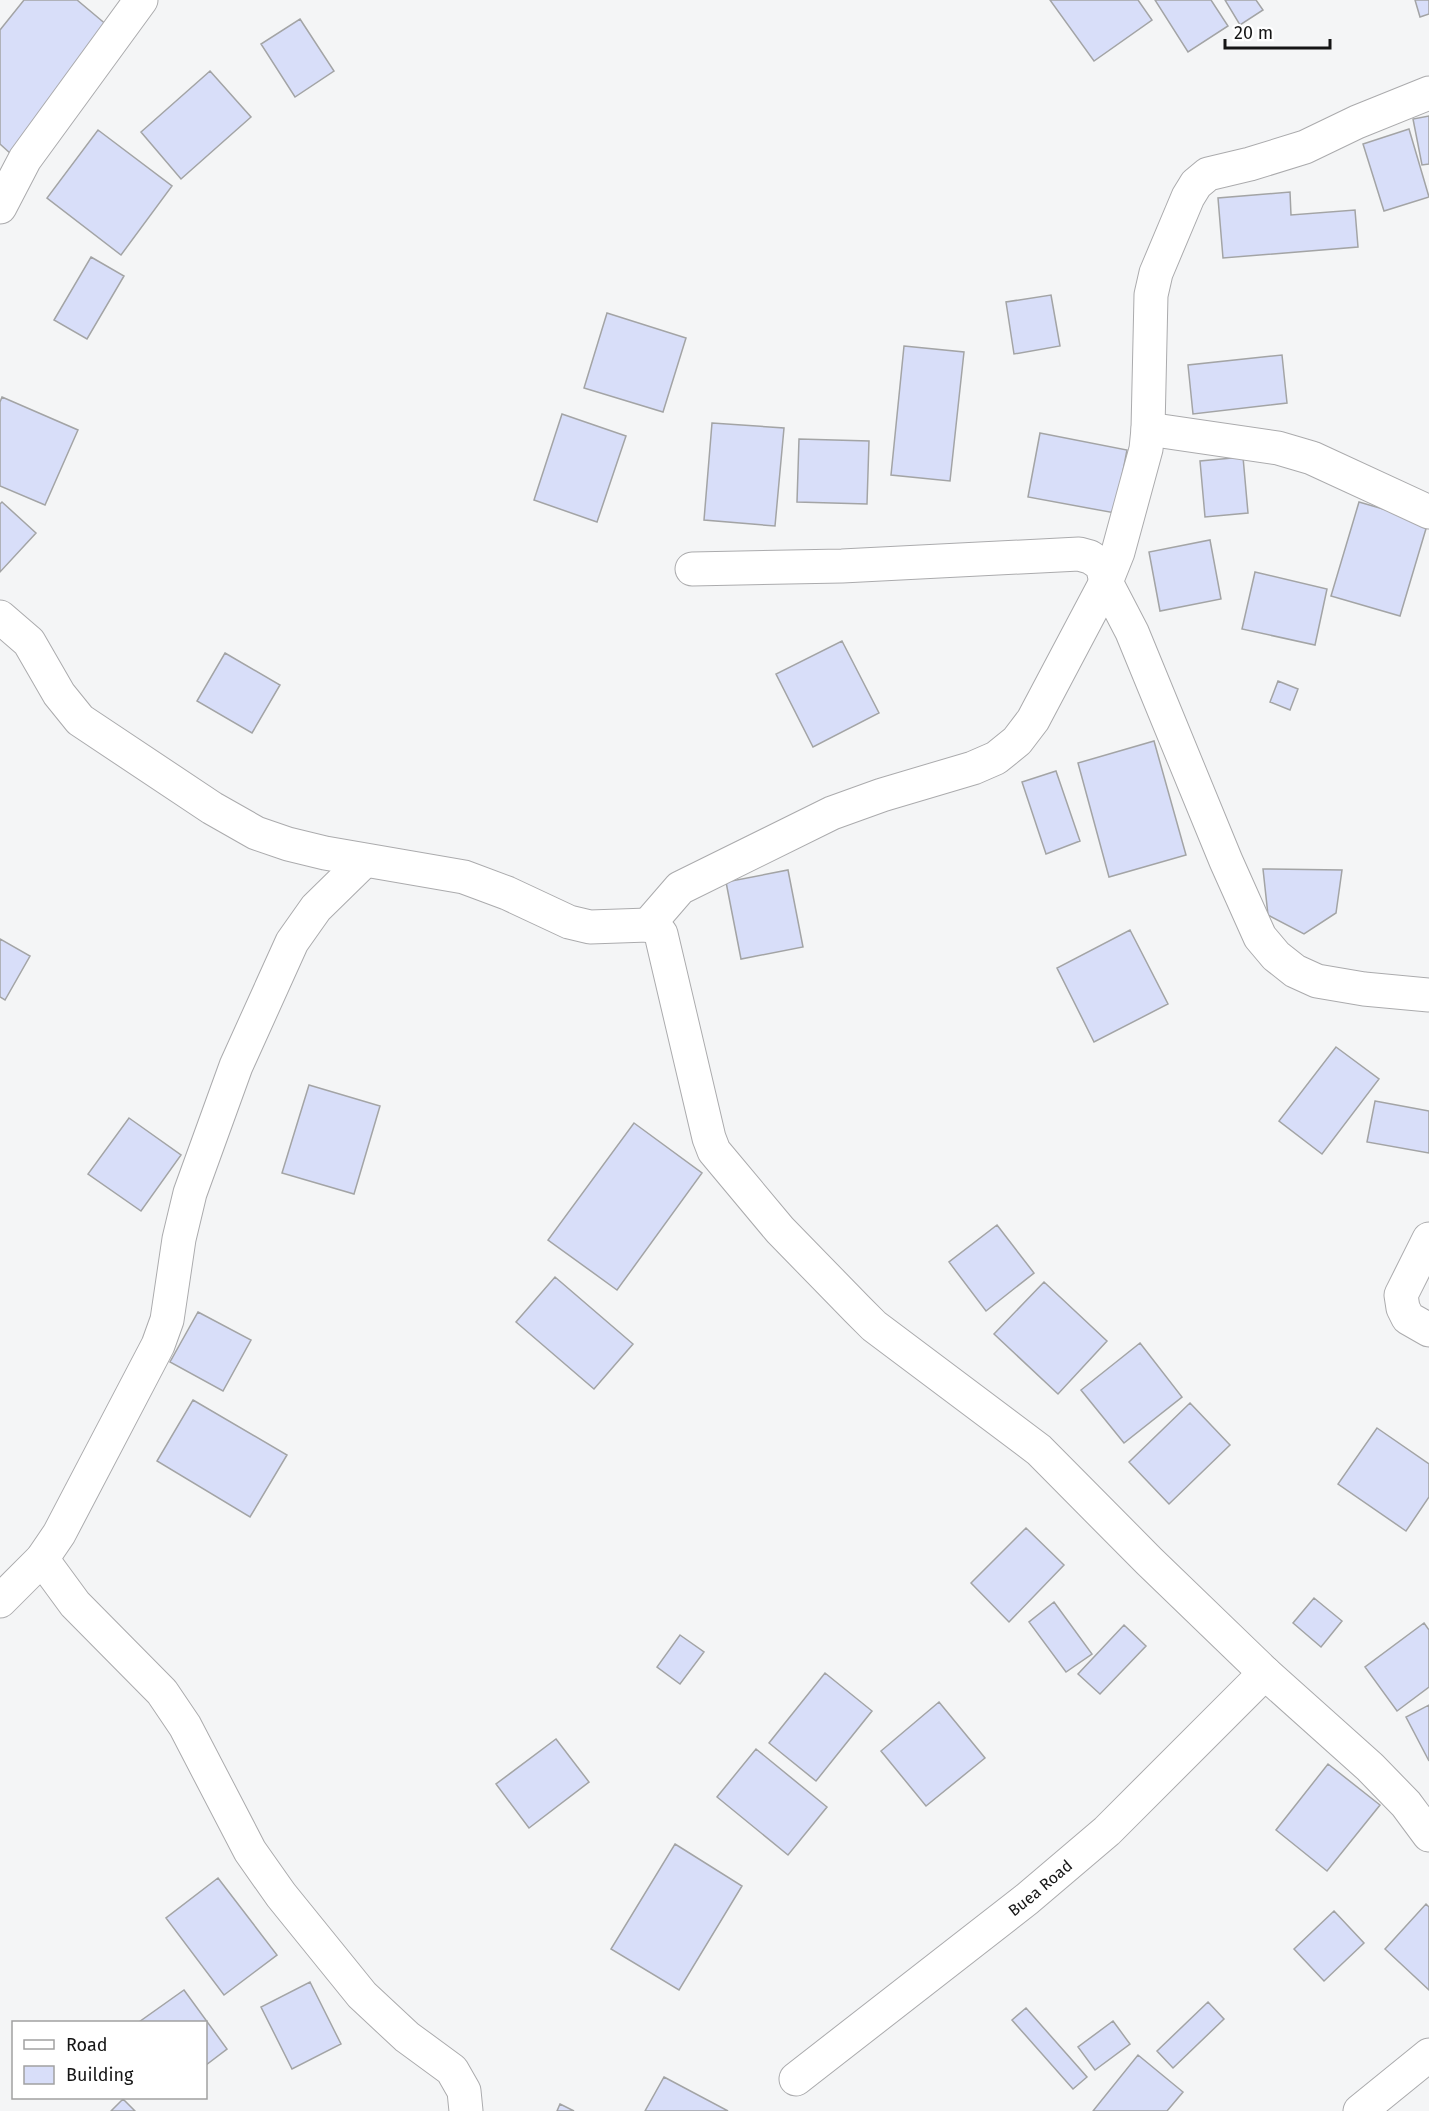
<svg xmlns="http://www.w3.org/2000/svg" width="1429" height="2111" font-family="'Fira Sans',sans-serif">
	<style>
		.building { fill: #d8def9; stroke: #a3a4a5; stroke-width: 1.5 }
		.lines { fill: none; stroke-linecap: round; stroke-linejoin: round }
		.minor-casing { stroke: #ababad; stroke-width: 35 }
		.minor { stroke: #fff; stroke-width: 33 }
		.labels { text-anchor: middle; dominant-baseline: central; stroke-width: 4.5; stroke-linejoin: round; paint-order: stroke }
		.street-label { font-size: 16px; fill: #151515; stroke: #fff }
	</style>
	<rect width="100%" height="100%" fill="#f4f5f6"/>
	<path class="building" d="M24,0H77L114,31L11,154L0,144V30Z
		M1050,0H1138L1152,20L1094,61Z
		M1155,0H1211L1228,26L1188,52Z
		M1225,0H1256L1263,10L1240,25Z
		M1415,0H1429V14L1420,17Z
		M300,19L334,71L295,97L261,44Z
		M210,71L251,117L181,179L141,132Z
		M1429,116V164L1422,165L1413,119Z
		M1409,129L1429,197L1384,211L1363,144Z
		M98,130L172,186L121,255L47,198Z
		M1290,192L1291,215L1355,210L1358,247L1223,258L1218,198Z
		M91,257L124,276L87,339L54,320Z
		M1051,295L1060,346L1014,354L1006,302Z
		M607,313L686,338L663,412L584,388Z
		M904,346L964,352L950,481L891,475Z
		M1282,355L1287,403L1193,414L1188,365Z
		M2,397L78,430L45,505L0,486V402Z
		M562,414L626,436L597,522L534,500Z
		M712,423L784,428L775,526L704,520Z
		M1040,433L1127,450L1115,513L1028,497Z
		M799,439L869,441L867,504L797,502Z
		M1243,457L1248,513L1205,517L1200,461Z
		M2,502L36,533L0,572V504Z
		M1359,502L1428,522L1400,616L1331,596Z
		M1210,540L1221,599L1160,611L1149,552Z
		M1255,572L1327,589L1315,645L1242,629Z
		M842,641L879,713L813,747L776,674Z
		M225,653L280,685L252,733L197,701Z
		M1278,681L1298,689L1290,710L1270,702Z
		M1154,741L1186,855L1109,877L1078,763Z
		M1056,771L1080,841L1046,854L1022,782Z
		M1263,869L1342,870L1336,913L1304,934L1268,915Z
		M788,870L803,947L741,959L726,882Z
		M1130,930L1168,1004L1094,1042L1057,968Z
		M0,939L30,956L5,1000L0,997Z
		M1336,1047L1379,1079L1322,1154L1279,1121Z
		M309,1085L380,1106L354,1194L282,1173Z
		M1375,1101L1429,1111V1153L1367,1142Z
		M129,1118L181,1155L141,1211L88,1174Z
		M634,1123L702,1173L617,1290L548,1240Z
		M997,1225L1034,1273L986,1311L949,1262Z
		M555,1277L633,1344L594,1389L516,1322Z
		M1044,1282L1107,1341L1058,1394L994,1334Z
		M198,1312L251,1340L223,1391L170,1362Z
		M1140,1343L1182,1397L1124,1443L1081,1390Z
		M193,1400L287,1455L250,1517L157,1461Z
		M1190,1403L1230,1445L1169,1504L1129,1462Z
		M1377,1428L1429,1464V1497L1406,1531L1338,1484Z
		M1026,1528L1064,1565L1009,1622L971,1583Z
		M1314,1598L1342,1621L1321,1647L1293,1623Z
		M1054,1602L1092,1654L1066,1672L1029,1622Z
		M1424,1623L1429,1630V1687L1397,1711L1365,1667Z
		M1124,1625L1146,1646L1100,1694L1078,1674Z
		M680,1635L704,1652L680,1684L657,1667Z
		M825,1673L872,1711L816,1781L769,1743Z
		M939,1702L985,1758L926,1806L881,1751Z
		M1429,1705V1761L1406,1717Z
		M556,1739L589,1782L529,1828L496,1784Z
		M756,1749L827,1807L788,1855L717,1797Z
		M1328,1764L1380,1805L1327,1871L1276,1830Z
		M675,1844L742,1886L679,1990L611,1949Z
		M218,1878L277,1955L224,1995L166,1918Z
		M1426,1904L1429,1907V1990L1385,1949Z
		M1334,1911L1364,1943L1324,1981L1294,1949Z
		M310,1982L341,2044L292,2069L261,2007Z
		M184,1990L227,2049L206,2065V2022H139Z
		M1208,2002L1224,2019L1173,2068L1157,2051Z
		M1026,2008L1087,2077L1073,2089L1012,2020Z
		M1113,2021L1130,2044L1095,2070L1078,2047Z
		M1138,2055L1183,2092L1167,2111H1093Z
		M664,2077L728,2111H645Z
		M123,2099L135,2111H111Z
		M560,2104L574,2111H557Z"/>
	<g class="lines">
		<g class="minor-casing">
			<g id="minor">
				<path d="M0,207L25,159L141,0"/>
				<path d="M1148,429L1278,448L1312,458L1429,512"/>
				<path d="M692,569L842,566L1079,554L1090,557L1102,565L1106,582L1132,632L1226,861L1260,937L1276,956L1295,971L1317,981L1364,989L1429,995"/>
				<path d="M0,617L29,642L59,694L80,720L212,808L256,833L288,844L325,853L464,877L507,893L569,922L590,927L648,925L657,929L661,934L709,1138L714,1151L780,1230L858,1310L874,1326L1039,1450L1149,1561L1265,1673L1370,1767L1406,1804L1429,1835"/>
				<path d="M648,925L680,888L832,813L882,795L973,768L996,758L1017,741L1033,720L1106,582L1118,552L1146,449L1148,429L1151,295L1156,273L1188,197L1196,184L1208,174L1250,164L1305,147L1357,122L1429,93"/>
				<path d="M1429,1239L1401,1295L1403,1308L1408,1318L1429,1330"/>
				<path d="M42,1559L75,1604L162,1692L185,1726L250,1851L281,1895L362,1995L407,2037L452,2070L464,2091L466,2111"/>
				<path d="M0,1601L42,1559L59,1534L158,1345L167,1320L179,1239L190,1193L236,1066L292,942L316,908L364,861"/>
				<path id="s1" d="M796,2079L1027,1899L1107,1831L1265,1673"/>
				<path d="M1360,2111L1429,2055"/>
			</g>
		</g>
		<use href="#minor" class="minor"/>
	</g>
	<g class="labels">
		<g class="street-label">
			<text stroke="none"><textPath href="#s1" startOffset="310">Buea Road</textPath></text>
		</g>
	</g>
	<rect x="12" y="2021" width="195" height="78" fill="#ffffff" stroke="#a1a1a1" stroke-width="1.5"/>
	<rect x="24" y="2040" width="30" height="9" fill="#ffffff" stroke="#a1a1a1" stroke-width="1.5"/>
	<text x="66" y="2051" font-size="18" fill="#151515">Road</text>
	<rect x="24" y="2066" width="30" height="18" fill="#d8def9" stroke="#a1a1a1" stroke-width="1.5"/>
	<text x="66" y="2081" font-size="18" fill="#151515">Building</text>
	<path d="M1225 39v9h105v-9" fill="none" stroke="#151515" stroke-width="3"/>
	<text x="1234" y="39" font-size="18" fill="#151515" stroke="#ffffff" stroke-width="4.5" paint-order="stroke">20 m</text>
</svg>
